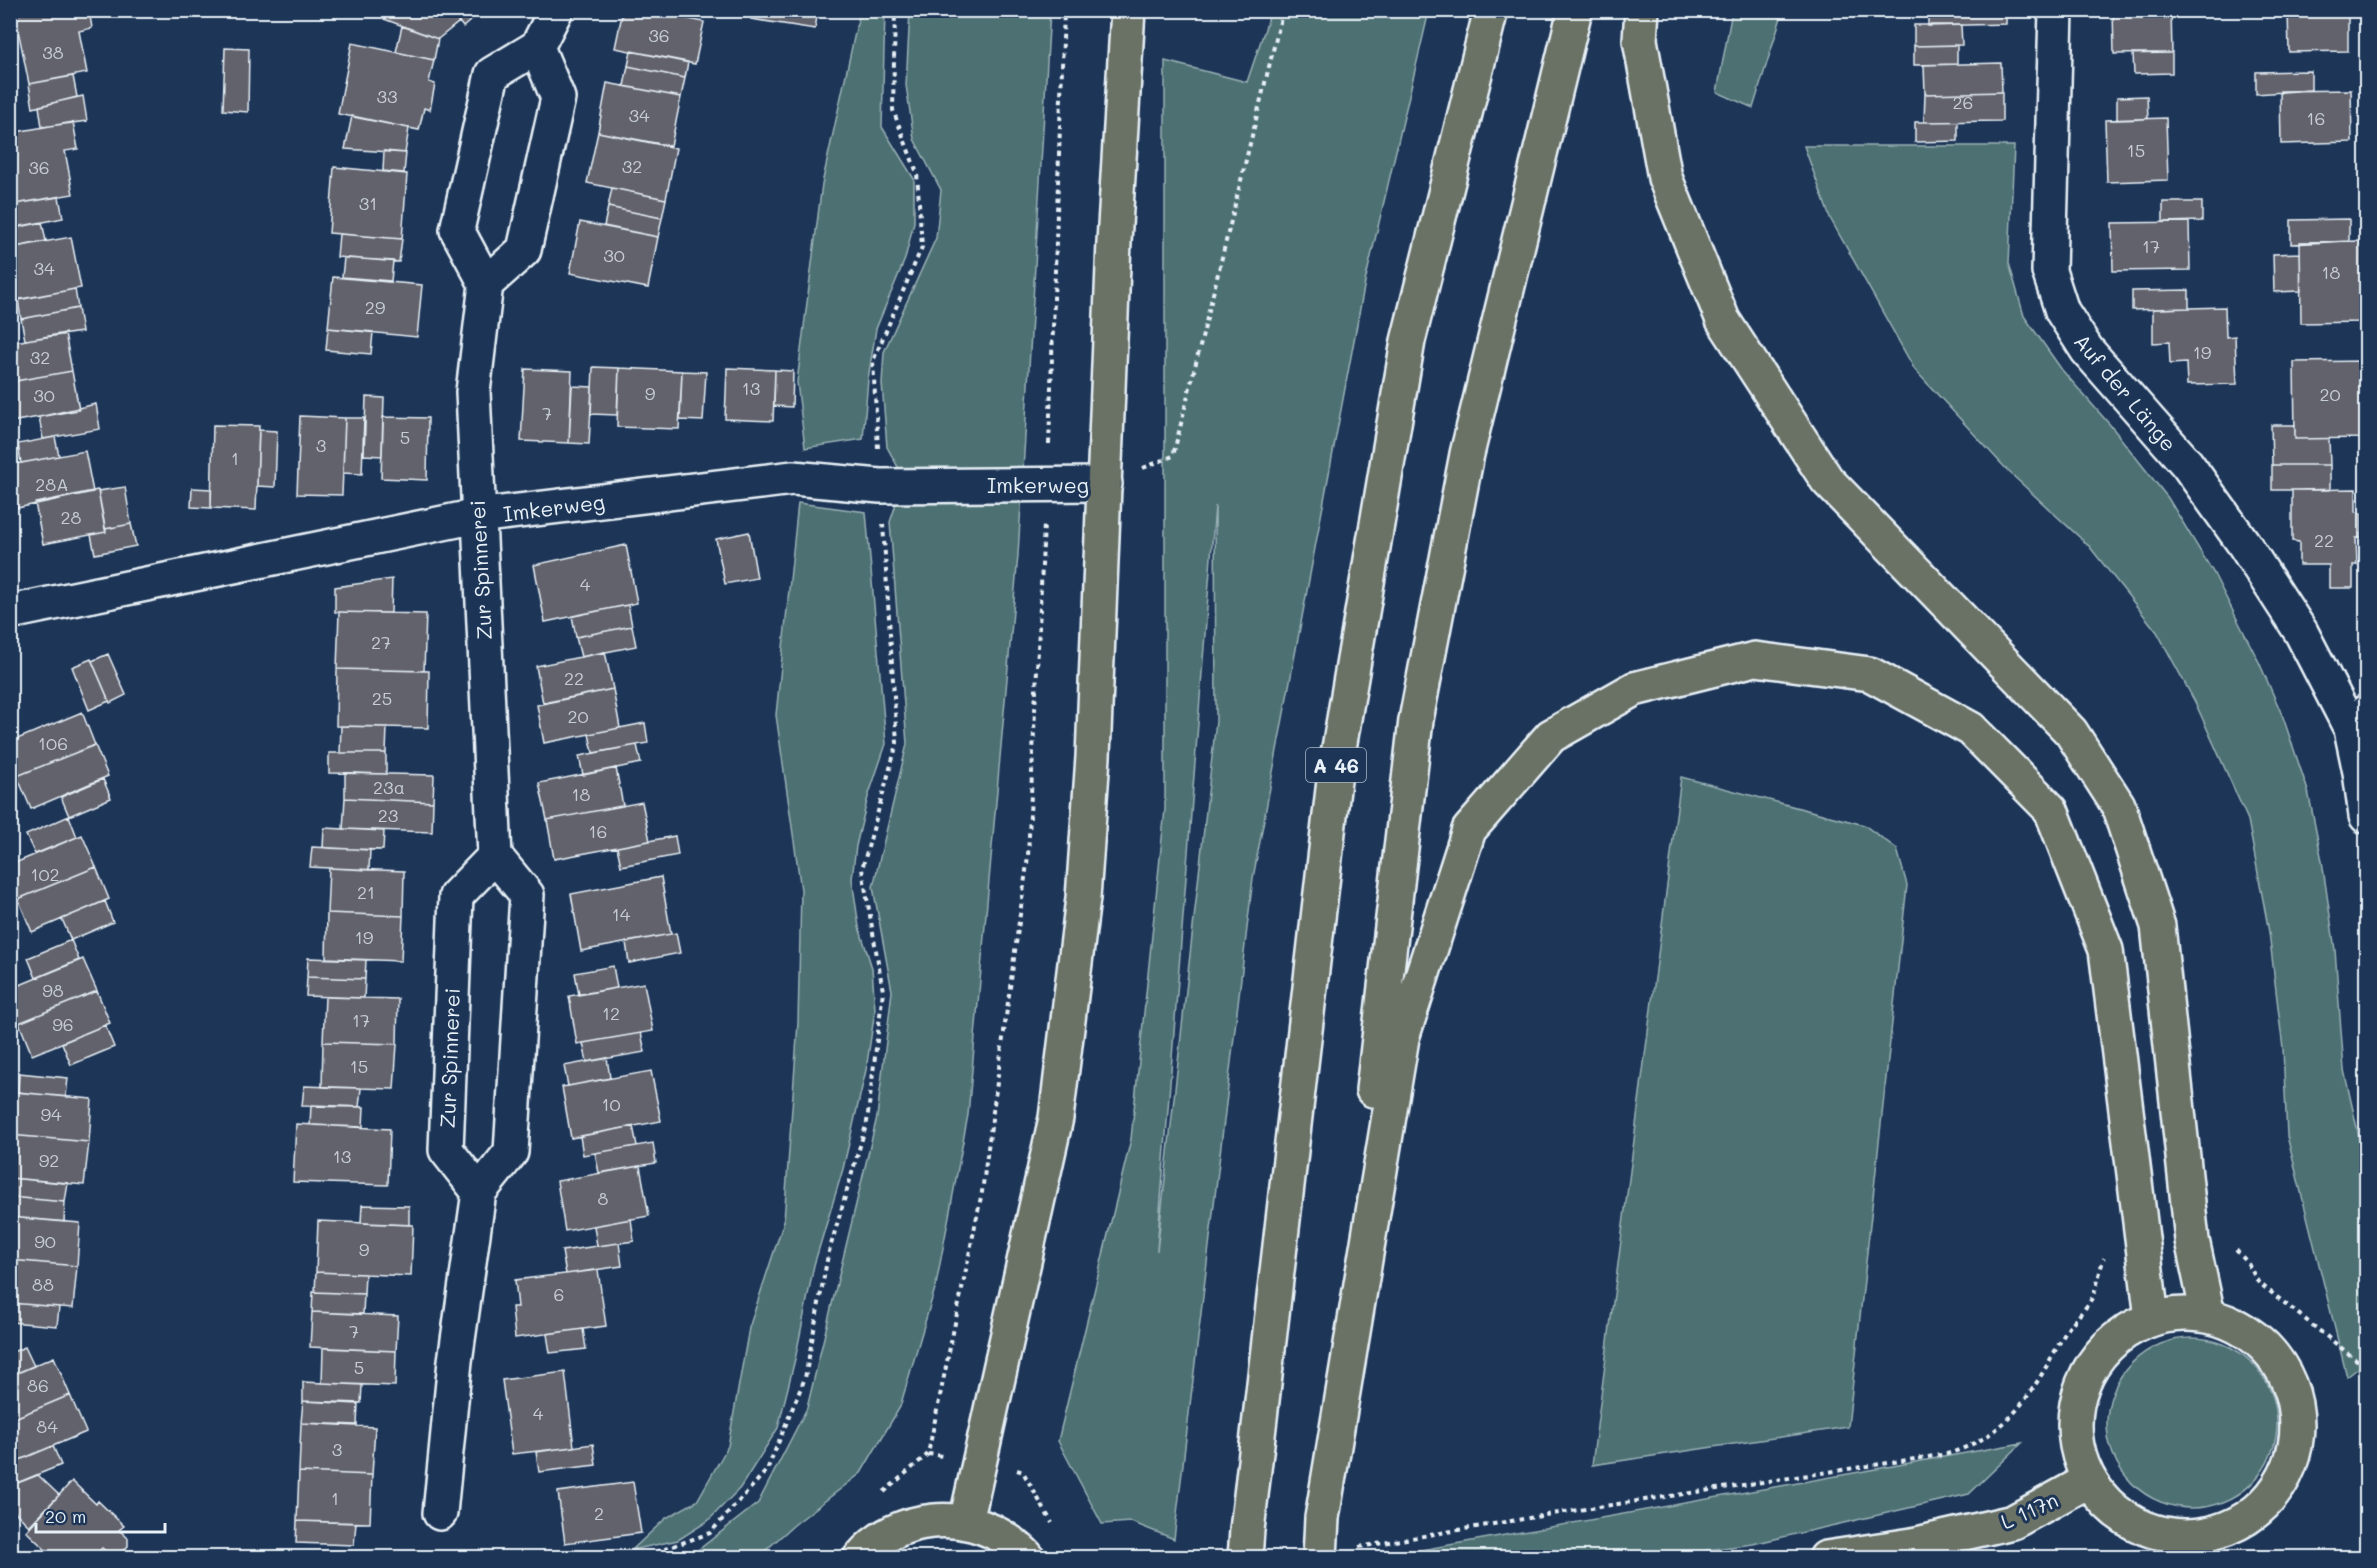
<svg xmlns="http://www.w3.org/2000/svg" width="2377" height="1568" font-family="Mali,sans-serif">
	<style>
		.green { fill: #4d7173; stroke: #9ab1b6; stroke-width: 1.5; fill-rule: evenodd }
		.building { fill: #62626c; stroke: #e8f1f8; stroke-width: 1.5 }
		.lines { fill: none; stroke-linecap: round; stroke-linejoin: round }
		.minor-casing { stroke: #e8f1f8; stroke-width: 38 }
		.major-casing { stroke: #e8f1f8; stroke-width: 38 }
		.highway-casing { stroke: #e8f1f8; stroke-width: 38 }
		.path { stroke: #e8f1f8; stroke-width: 4; stroke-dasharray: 4.5 4.5; stroke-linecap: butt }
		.minor { stroke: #1d3557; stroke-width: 33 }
		.major { stroke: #6b7165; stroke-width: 33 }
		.highway { stroke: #6b7165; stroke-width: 33 }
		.highway-bridge-casing { stroke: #e8f1f8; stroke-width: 38; stroke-linecap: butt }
		.highway-bridge { stroke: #6b7165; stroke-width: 33 }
		.labels { text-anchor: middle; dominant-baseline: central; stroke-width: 6; stroke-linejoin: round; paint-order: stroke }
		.number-label { font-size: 18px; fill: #c6cdd5 }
		.shield { fill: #1d3557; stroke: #abb9c8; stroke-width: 1.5 }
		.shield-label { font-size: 20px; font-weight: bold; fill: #e8f1f8 }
		.street-label { font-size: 21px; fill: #e8f1f8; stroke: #1d3557 }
	</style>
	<rect width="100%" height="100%" fill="#1d3557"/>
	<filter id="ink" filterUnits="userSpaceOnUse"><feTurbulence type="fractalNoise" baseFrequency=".0167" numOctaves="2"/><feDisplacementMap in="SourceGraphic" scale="12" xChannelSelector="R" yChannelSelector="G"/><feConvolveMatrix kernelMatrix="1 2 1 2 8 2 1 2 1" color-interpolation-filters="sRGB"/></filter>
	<g filter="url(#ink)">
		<path class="green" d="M860,10L885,11L882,127L914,179V222L905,259L876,329L868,379L863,439L805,448L797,382L822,184Z
			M910,11H1050L1018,555L991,858L968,1115L936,1285L900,1407L861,1473L794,1525L758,1557L688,1558L758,1503L807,1408L877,1117L892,991L873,887L907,744L890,522L895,507L899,469L887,447L882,383L884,352L936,238L941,190L914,139L906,85Z
			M1271,11H1429L1365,282L1253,878L1174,1539L1131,1522L1102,1524L1058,1441L1131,1139L1165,809V61L1247,82ZM1215,506L1216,721L1157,1251V1250Z
			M1732,11H1783L1753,108L1717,92Z
			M1804,146H2014L2009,263L2024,316L2062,370L2111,426L2168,498L2213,572L2259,662L2283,717L2308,791L2322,861L2335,950L2344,1070L2366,1168V1362L2347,1377L2287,1136L2283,1049L2269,932L2248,820L2195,702L2157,632L2089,546L2009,472L1915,370L1830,218Z
			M798,503L866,512L886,744L868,797L856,846L852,879L859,927L872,968L875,1010L866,1070L843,1169L814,1265L796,1355L778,1428L740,1488L708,1521L678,1540L632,1550L666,1518L697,1501L728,1446L749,1328L784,1221L798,1023L801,890L776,715Z
			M1681,777L1864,825L1897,849L1907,885L1848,1427L1592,1465Z
			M2107 1423a85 85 0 1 1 170 0a85 85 0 1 1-170 0Z
			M2022,1443L1969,1494L1753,1544L1649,1558L1382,1557Z"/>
		<path class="building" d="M38,10H89L92,28L79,31L87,73L29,84L15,15Z
			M394,10H450L459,22L438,39L384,19Z
			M450,10H483L463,27Z
			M623,10H644L704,22L695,64L615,48Z
			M752,10H818L815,29L751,19Z
			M1928,10H2006V24L1928,26Z
			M2113,10H2171L2172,53L2114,54Z
			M2288,10H2348V51L2289,52Z
			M1914,25H1961L1962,45L1914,46Z
			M402,26L438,39L434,60L396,52Z
			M352,43L434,60L429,82L435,84L430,110L424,108L419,130L338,114Z
			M1957,45V64L1914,65V46Z
			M225,48L249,49L248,112L223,110Z
			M631,51L688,62L685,78L628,66Z
			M2133,53H2172V73L2134,74Z
			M2001,63L2002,92L1925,94L1924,65Z
			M628,66L685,78L681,97L624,86Z
			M2311,71V90L2256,94V72Z
			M73,76L77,97L33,108L29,84Z
			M607,83L681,97L671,146L598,132Z
			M2351,90L2352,142L2281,144L2280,91Z
			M2002,92V121L1924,122L1925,94Z
			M83,96L87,121L42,127L39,106Z
			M2147,96L2148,119L2117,120V97Z
			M352,116L409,128L405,153L345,149Z
			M2166,118L2168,180L2107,182L2105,120Z
			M73,122L78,149L65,151L73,194L15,204L10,183V133Z
			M1915,122H1958V141L1915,142Z
			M598,132L676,148L666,199L587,183Z
			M384,151L406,153L404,173L383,171Z
			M334,167L407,174L402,239L329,233Z
			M612,188L666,199L662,218L608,207Z
			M59,197L63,218L19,227L15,204Z
			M2163,202H2202V221L2163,222Z
			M608,207L662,218L658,237L604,226Z
			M2349,219V241L2291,244V220Z
			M42,222L46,241L10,248V228Z
			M580,222L658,237L648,288L570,273Z
			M2189,222L2190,270L2113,271L2112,223Z
			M339,234L402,239L399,262L337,257Z
			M71,237L81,288L10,301V248Z
			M2362,241L2363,322L2301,323L2300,242Z
			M2300,253L2301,291L2274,292L2273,254Z
			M344,258L393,261L391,281L342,277Z
			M333,277L422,285L417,337L328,328Z
			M75,289L78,308L21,319L18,300Z
			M2189,290V308L2132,310V291Z
			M2225,307L2226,337L2235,336L2237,384L2187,385L2186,363L2170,364L2169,342L2153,343V309Z
			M78,308L82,332L25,340L21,319Z
			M328,328L373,332L371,354L326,350Z
			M65,333L72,371L10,382V343Z
			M2365,361L2366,438L2295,439L2294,362Z
			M593,367L619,368L617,415L591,414Z
			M619,368L682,371L679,429L617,427Z
			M727,368L775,370L773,421L725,419Z
			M525,369L572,371L569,443L521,441Z
			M775,370L793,371L792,407L774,406Z
			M72,371L79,410L10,422V382Z
			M682,371L706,372L703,421L680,420Z
			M572,386L592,387L589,444L569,443Z
			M366,397L384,398L382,456L364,455Z
			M96,404L100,429L43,439L39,417Z
			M300,416L345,418L342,495L297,494Z
			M383,417L428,418L427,480L381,478Z
			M345,418H364L362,474L343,473Z
			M213,425L259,426L256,510L211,508Z
			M2271,425H2295V439H2329L2330,465H2272Z
			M259,430L277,431L275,487L257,486Z
			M55,437L59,456L21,463L18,444Z
			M85,451L93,492L17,508L10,477V465Z
			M2272,465H2330V490H2272Z
			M125,487L131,524L105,529L98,491Z
			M192,488L211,489V508L191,507Z
			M2356,489V512L2361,513V538H2356L2357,565H2353V588H2329V565H2299V542L2292,541V490Z
			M98,490L106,532L43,544L35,503Z
			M131,524L136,546L95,554L91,535L106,532L105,529Z
			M749,532L757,578L725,584L716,539Z
			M626,545L637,603L545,622L534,565Z
			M392,579L391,613L335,612V587Z
			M628,605L632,626L576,637L572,616Z
			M339,612L426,614L424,671L337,669Z
			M632,626L636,646L581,657L576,637Z
			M605,652L613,689L543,703L536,666Z
			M108,654L126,695L110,703L92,661Z
			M91,659L109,701L89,710L72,667Z
			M337,669L429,671L428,728L336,726Z
			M613,689L620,728L544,743L537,705Z
			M82,712L95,745L17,776L10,760V742Z
			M645,723L648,743L593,753L589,734Z
			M341,726L387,727L386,753H340Z
			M95,745L108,776L31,809L17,776Z
			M637,745L641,763L583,775L579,756Z
			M329,753H386V774L329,773Z
			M616,768L623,806L547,820L539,783Z
			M345,773L434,775L433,802L345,798Z
			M103,779L111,798L69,816L61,797Z
			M345,798L433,802L432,832L343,829Z
			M642,802L650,841L554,859L547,820Z
			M69,816L77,837L35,854L26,835Z
			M324,828L384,831L383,850L323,848Z
			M82,835L96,867L18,899L10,881V865Z
			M675,836L678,855L621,866L617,847Z
			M312,847L370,850L369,870L310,867Z
			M96,867L109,899L32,932L18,899Z
			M329,868L404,871L403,916L327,913Z
			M661,877L671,934L581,951L571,894Z
			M105,901L113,922L71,940L62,919Z
			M327,913L403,916L401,961L326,958Z
			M676,933L680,953L629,963L626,942Z
			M71,940L79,960L36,978L28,958Z
			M308,958L366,960L365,979L307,977Z
			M83,959L97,991L19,1023L10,1004V989Z
			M613,966L617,988L579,995L575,973Z
			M307,977L365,979L364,998L306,996Z
			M644,983L653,1031L577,1044L569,996Z
			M97,991L110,1023L32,1055L19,1023Z
			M325,997L398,999L397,1044L323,1042Z
			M105,1025L114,1047L71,1065L62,1043Z
			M641,1033L645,1052L587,1062L583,1043Z
			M323,1042L397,1044L394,1089L322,1087Z
			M607,1058L610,1078L568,1086L564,1066Z
			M651,1071L661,1121L571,1138L562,1087Z
			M19,1073L68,1078L66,1097L18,1092Z
			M304,1086L361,1088L359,1107L302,1106Z
			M14,1092L92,1099L89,1142L10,1135Z
			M311,1105L364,1107L363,1127L310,1125Z
			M296,1124L390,1129L388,1185L293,1182Z
			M633,1126L637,1146L583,1155L580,1136Z
			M10,1135L89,1142L84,1185L10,1178Z
			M653,1143L656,1163L599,1173L595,1153Z
			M640,1166L649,1216L565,1231L557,1181Z
			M10,1178L68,1183L65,1202L10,1197Z
			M10,1197L65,1202L64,1222L10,1217Z
			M362,1205L409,1206V1225L361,1223Z
			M10,1217L80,1223L77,1266L10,1260Z
			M631,1219L634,1241L597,1246L594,1226Z
			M318,1221L413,1225L411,1276L316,1272Z
			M619,1243L622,1266L566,1274L562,1251Z
			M10,1260L77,1266L73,1308L10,1303Z
			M598,1270L606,1326L515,1338L512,1307H518L515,1280Z
			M316,1272L365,1274L364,1294L315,1292Z
			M313,1292L364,1294L363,1314L312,1312Z
			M10,1303L59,1307L57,1326L10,1322Z
			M312,1312L398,1316L396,1351L310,1347Z
			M583,1329L586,1349L550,1353L547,1334Z
			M25,1347L34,1366L10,1376V1353Z
			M323,1348L396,1351L395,1386L322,1383Z
			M54,1357L70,1395L10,1420V1376Z
			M565,1372L574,1447L512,1454L502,1380Z
			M303,1382L362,1385L361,1403L303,1401Z
			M70,1395L86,1432L10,1464V1420Z
			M303,1401L358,1404L357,1425L301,1423Z
			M301,1423L375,1427L372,1475L299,1472Z
			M593,1444L596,1465L539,1472L536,1452Z
			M53,1446L61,1465L17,1483L10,1464Z
			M299,1472L372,1475L370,1523L297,1521Z
			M38,1475L59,1495L29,1526L10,1507V1486Z
			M72,1481L96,1504L98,1501L124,1526L119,1530L128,1538V1546L119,1556H112L102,1548L93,1558H64L60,1553L54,1558L26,1531Z
			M633,1482L641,1533L565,1543L558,1492Z
			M297,1521L356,1523L354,1545L296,1543Z"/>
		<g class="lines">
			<g class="minor-casing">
				<path id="minor" d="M2056,10L2049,271L2062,311L2087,350L2187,464L2244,544L2301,632L2351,729
					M486,284L524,250L558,98L537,47
					M10,612L477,516L793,478L880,486L1105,484
					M2366,712L2351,729L2360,772L2366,816
					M479,1192L446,1150L456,896L495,856
					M440,1513L455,1361L479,1192L511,1152L527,895L495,856L473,392L486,284L457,230L492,74L537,47L556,10"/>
			</g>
			<g class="major-casing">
				<path id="major" d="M2075 1425a111 111 0 1 1 222 0a111 111 0 1 1-222 0Z
					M966,1522L1056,1118L1083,898L1093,757L1114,242L1128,10
					M860,1558C896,1514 966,1509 1010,1542C1016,1547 1023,1551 1028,1558
					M1826,1558L1912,1545L2013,1522L2088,1481"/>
			</g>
			<g class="highway-casing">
				<path id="highway" d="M1642,10L1640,40L1665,178L1723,320L1827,480L2071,732L2118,805L2158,926L2192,1240L2208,1315
					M1373,1090L1416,720L1467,454L1575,10
					M1322,1518L1402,1038L1469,830L1551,736L1634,689L1755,659L1870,674L1971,729L2051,810L2106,950L2152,1318
					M1245,1558L1247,1530L1335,772L1408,341L1491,10"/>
			</g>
			<path class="path" d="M1049,444L1064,10
				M878,448L873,361L922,247L917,173L893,110L895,10
				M1143,468L1173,456L1283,10
				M2236,1250L2247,1262L2258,1282L2354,1358L2366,1366
				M928,1454L943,1456
				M1017,1470L1023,1472L1052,1523
				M884,1492L928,1454L982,1192L1028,856L1044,524
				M1359,1547L1552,1514L1947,1454C2013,1434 2033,1390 2064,1335C2072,1321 2085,1311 2092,1298C2098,1286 2099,1271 2104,1258
				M639,1558L710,1533L767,1470L805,1378L828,1255L867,1122L883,991L862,869L897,743L883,524"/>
			<use href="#minor" class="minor"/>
			<use href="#major" class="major"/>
			<use href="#highway" class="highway"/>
			<g class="highway-bridge-casing">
				<path id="highway-bridge" d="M1320,1558L1322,1518"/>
			</g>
			<use href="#highway-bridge" class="highway-bridge"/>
		</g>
	</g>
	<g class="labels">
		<g class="number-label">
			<text x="659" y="35">36</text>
			<text x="53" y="52">38</text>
			<text x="387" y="96">33</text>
			<text x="1963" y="102">26</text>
			<text x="639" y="115">34</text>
			<text x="2316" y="118">16</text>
			<text x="2136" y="150">15</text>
			<text x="632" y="166">32</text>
			<text x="39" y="167">36</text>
			<text x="368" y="203">31</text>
			<text x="2151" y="246">17</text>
			<text x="614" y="255">30</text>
			<text x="44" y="268">34</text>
			<text x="2331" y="272">18</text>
			<text x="375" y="307">29</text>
			<text x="2202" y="352">19</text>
			<text x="40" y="357">32</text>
			<text x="751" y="388">13</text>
			<text x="650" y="393">9</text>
			<text x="2330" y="394">20</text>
			<text x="44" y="395">30</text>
			<text x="547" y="413">7</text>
			<text x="405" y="437">5</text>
			<text x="321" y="445">3</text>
			<text x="235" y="458">1</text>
			<text x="52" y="484">28A</text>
			<text x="71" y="517">28</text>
			<text x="2324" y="540">22</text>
			<text x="585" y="584">4</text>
			<text x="381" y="642">27</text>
			<text x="574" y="678">22</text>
			<text x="382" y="698">25</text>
			<text x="578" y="716">20</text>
			<text x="53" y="743">106</text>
			<text x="389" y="787">23a</text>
			<text x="581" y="794">18</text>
			<text x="388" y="815">23</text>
			<text x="598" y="831">16</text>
			<text x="45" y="874">102</text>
			<text x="366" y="892">21</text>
			<text x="621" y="914">14</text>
			<text x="364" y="937">19</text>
			<text x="53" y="990">98</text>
			<text x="611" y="1013">12</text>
			<text x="361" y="1020">17</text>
			<text x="63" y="1024">96</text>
			<text x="359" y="1066">15</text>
			<text x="611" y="1104">10</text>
			<text x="51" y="1114">94</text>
			<text x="342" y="1156">13</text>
			<text x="49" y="1160">92</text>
			<text x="603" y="1198">8</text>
			<text x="45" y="1241">90</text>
			<text x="364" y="1249">9</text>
			<text x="43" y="1284">88</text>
			<text x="559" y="1294">6</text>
			<text x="354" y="1331">7</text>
			<text x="359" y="1367">5</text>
			<text x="38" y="1385">86</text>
			<text x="538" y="1413">4</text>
			<text x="47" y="1426">84</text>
			<text x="337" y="1449">3</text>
			<text x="335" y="1498">1</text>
			<text x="599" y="1513">2</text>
		</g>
		<rect class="shield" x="1306" y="748" width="60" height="34" rx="4.5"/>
		<g class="shield-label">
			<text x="1336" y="765">A 46</text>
		</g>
		<g class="street-label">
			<text transform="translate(2126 392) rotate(50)">Auf der Länge</text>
			<text x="1038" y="484">Imkerweg</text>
			<text transform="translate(554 507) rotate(-7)">Imkerweg</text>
			<text transform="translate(480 570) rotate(-93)">Zur Spinnerei</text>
			<text transform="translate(449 1058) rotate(-88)">Zur Spinnerei</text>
			<text transform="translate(2029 1510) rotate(-24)">L 117n</text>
		</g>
	</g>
	<rect width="2377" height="1568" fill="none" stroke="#1d3557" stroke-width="36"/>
	<rect x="18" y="18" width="2341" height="1532" fill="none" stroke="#e8f1f8" stroke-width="2" filter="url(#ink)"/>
	<path d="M36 1523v9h129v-9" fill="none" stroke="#e8f1f8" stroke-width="3"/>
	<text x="45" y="1523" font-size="18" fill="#e8f1f8" stroke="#1d3557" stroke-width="4.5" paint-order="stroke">20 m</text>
</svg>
